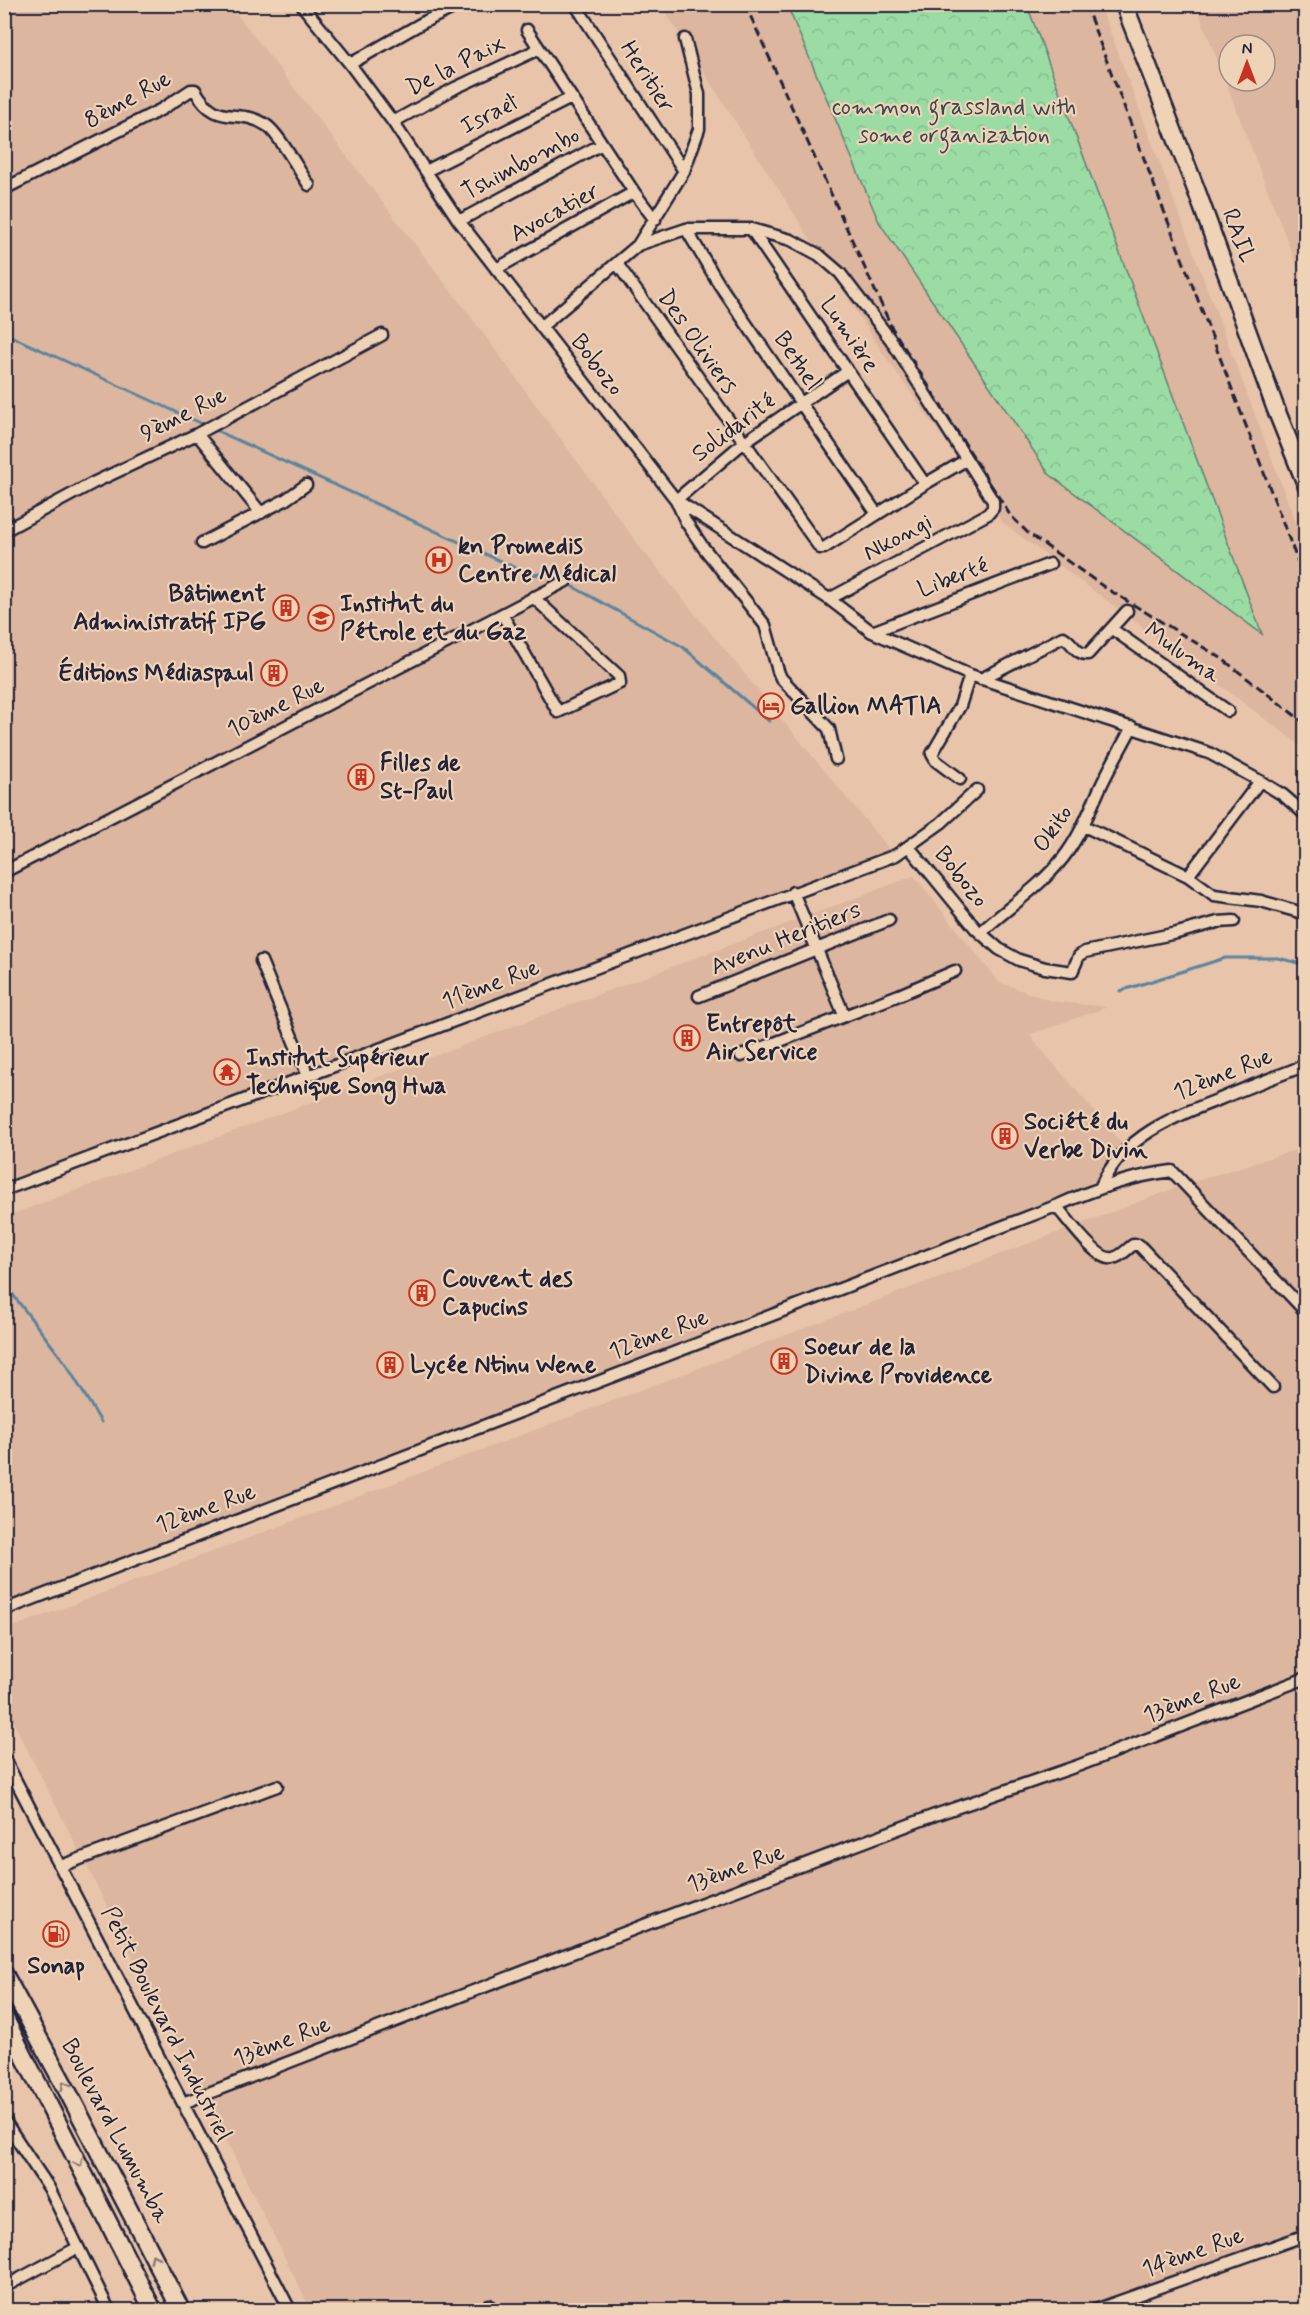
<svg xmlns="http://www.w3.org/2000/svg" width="1310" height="2315" font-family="Mynerve,sans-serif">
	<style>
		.built { fill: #dcb69e; fill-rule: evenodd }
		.forest { fill: url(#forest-crowns); stroke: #5e7f70; stroke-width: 1.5 }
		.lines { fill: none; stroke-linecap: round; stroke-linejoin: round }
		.stream { stroke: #5b849f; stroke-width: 3 }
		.minor-casing { stroke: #22223b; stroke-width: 15 }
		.primary-casing { stroke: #22223b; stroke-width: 21 }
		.trunk-casing { stroke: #22223b; stroke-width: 21 }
		.minor { stroke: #efd3b6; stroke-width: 10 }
		.primary { stroke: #efd3b6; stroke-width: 16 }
		.trunk { stroke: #efd3b6; stroke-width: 16 }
		.rail { stroke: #22223b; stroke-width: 3; stroke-dasharray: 9 4.5; stroke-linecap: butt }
		.oneway { stroke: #887a78 }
		.labels { text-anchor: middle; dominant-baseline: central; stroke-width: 4.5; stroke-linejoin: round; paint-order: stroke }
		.street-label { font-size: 24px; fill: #22223b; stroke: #efd3b6 }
		.park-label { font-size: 24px; fill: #3a4750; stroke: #efd3b6 }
		.poi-label { font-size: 24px; font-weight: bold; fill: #22223b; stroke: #efd3b6; text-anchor: start }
	</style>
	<defs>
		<pattern id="forest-crowns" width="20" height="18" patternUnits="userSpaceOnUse" patternTransform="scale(1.5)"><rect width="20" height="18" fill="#9bdca5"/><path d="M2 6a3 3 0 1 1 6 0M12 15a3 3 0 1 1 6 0" fill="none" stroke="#85bc8f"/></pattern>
	</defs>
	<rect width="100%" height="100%" fill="#e8c5aa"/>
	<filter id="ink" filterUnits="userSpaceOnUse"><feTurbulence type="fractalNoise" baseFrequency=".0167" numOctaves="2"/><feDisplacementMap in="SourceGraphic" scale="12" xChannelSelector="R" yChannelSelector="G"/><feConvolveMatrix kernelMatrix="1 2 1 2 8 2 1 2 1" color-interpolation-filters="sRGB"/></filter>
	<g filter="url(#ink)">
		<path class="built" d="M5,5H230L475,322L640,547L894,855L5,1181Z
			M661,5H1100L1305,547V749L1003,523L882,352Z
			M1196,5H1305V287ZM1229,45H1265V81H1229Z
			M914,876L999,982L1051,1001L1107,1007L1029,1035L1129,1152L1101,1180L5,1607V1217Z
			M1305,1147V2231L1091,2310H311L205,2098L5,1706V1630L1186,1184Z"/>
		<path class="forest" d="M787,5H1027L1262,634L1049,474L879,222Z"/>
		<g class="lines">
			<path class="stream" d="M4,333L207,426
				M213,429L531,575L549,573L563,580
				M568,584L683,647L769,721
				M1120,991L1225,958H1278L1306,965
				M4,1283L66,1364L101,1422"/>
			<g class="minor-casing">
				<path id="minor" d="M301,4L350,64L393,122L459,221L676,500L686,522L703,547L765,625L778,671L781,678L829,729L836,759
					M575,4L684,171
					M527,30L634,192L655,220
					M350,64L422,23L461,4
					M393,122L455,88L539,49
					M426,171L571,98
					M4,189L162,109L191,90H195C218,130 237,106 266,125C278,132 299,171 309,185
					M459,221L602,144
					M686,229L719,284L877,514
					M751,229L925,484L966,460
					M638,245L686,229H751L791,240L819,255L840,273L891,340L993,501V508L988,514L829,599
					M618,265L820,548H824L925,484
					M496,269L634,192
					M541,327L638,245L684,171L699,129V94L685,39
					M197,434L261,513
					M676,500L829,599L872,632L970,675L1209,753L1260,781L1283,795L1306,815
					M676,500L743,443L848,371
					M4,531L93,483L197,434L382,335
					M202,543L285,500L306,485
					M502,614L558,712L620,683L619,676L533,597
					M1112,629L1228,711
					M872,632L1050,564
					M981,679L1063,637C1073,642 1076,655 1088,654L1127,611
					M960,779L936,761L932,754L960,706L970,675
					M1084,826L1188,876L1214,895L1261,901L1306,914
					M909,847L976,929L999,949L1019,960L1045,968L1072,972L1079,956L1085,952L1177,933L1218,922L1234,921
					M4,872L566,581
					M1188,876L1260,781
					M793,892L844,1015
					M980,933C1007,908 1040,887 1063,858C1078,839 1086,819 1096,797C1106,773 1120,750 1132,727
					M261,961L308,1076
					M699,996L889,920
					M741,1056L899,995L955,971
					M1101,1186C1123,1136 1173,1117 1220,1099C1248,1087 1277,1076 1306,1065
					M4,1190L896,855L941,823L977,790
					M1056,1206C1067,1218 1097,1262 1113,1258C1121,1257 1127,1249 1133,1245H1139L1273,1387
					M4,1610L1056,1206C1094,1189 1131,1176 1172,1171L1306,1312
					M4,1758L290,2310
					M61,1866L277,1786
					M183,2103L668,1916L935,1815L1080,1765L1306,1678
					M4,2120L49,2188L109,2310
					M4,2287L77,2248
					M489,2310V2305
					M1095,2310L1306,2235"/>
			</g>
			<g class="primary-casing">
				<path id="primary" d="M1124,4L1197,192L1275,407L1306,484"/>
			</g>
			<g class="trunk-casing">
				<path id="trunk" d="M4,1974L69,2094L181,2310
					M4,2017L153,2310"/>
			</g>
			<use href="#minor" class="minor"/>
			<use href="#primary" class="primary"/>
			<use href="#trunk" class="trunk"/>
			<path class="rail" d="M745,4L892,328L1010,515L1028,533L1104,587L1221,658L1306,724
				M1085,4L1306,583"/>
		</g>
		<defs><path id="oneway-chevron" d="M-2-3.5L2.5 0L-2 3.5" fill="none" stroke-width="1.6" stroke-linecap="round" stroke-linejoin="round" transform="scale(1.5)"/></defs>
		<g class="oneway">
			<use href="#oneway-chevron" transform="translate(65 2085) rotate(-118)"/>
			<use href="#oneway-chevron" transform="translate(79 2163) rotate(64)"/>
			<use href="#oneway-chevron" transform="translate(154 2258) rotate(-117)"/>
		</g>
	</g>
	<defs>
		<g id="hospital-ring" transform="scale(1.35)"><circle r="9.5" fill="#efd3b6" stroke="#c8321e" stroke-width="1.5"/><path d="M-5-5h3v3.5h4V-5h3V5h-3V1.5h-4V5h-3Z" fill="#c8321e"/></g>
		<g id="building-ring" transform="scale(1.35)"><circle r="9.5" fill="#efd3b6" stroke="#c8321e" stroke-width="1.5"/><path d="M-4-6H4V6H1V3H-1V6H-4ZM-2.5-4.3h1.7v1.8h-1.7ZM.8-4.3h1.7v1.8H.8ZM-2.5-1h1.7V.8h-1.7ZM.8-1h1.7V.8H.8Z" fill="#c8321e"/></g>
		<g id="university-ring" transform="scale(1.35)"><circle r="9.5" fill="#efd3b6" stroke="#c8321e" stroke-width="1.5"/><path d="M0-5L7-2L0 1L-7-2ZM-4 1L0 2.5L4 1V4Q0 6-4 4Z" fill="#c8321e"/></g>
		<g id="hotel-ring" transform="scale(1.35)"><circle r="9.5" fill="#efd3b6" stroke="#c8321e" stroke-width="1.5"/><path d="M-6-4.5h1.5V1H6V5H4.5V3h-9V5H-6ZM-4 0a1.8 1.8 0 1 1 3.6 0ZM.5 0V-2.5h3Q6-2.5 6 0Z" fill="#c8321e"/></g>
		<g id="temple-ring" transform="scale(1.35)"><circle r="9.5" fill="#efd3b6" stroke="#c8321e" stroke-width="1.5"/><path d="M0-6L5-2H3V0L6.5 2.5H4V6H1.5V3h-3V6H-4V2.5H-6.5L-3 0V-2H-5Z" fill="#c8321e"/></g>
		<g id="fuel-ring" transform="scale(1.35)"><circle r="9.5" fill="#efd3b6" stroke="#c8321e" stroke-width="1.5"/><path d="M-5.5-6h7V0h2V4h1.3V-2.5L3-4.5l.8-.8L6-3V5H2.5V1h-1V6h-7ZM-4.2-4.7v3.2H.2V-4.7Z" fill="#c8321e"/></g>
	</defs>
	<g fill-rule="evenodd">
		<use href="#hospital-ring" x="439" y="560"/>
		<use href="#building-ring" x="286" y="608"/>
		<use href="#university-ring" x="321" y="618"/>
		<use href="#building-ring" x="274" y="673"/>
		<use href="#hotel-ring" x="771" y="706"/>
		<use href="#building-ring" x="361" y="777"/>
		<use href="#building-ring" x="687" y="1038"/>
		<use href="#temple-ring" x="227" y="1072"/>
		<use href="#building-ring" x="1005" y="1136"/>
		<use href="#building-ring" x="422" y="1293"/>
		<use href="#building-ring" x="784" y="1361"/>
		<use href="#building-ring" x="390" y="1365"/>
		<use href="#fuel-ring" x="56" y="1934"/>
	</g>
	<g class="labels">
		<g class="street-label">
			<text transform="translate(456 66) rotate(-27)">De la Paix</text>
			<text transform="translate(647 77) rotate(57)">Heritier</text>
			<text transform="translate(128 100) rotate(-29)">8ème Rue</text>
			<text transform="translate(489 115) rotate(-27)">Israël</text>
			<text transform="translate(521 164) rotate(-28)">Tshimbombo</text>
			<text transform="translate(555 213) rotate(-29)">Avocatier</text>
			<text transform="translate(1238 236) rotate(70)">RAIL</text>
			<text transform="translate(849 335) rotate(56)">Lumière</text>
			<text transform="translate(697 342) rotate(55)">Des Oliviers</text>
			<text transform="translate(797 361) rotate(56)">Bethel</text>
			<text transform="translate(597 365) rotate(52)">Bobozo</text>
			<text transform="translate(184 415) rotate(-27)">9ème Rue</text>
			<text transform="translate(734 428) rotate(-37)">Solidarité</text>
			<text transform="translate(898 538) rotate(-28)">Nkongi</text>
			<text transform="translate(953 578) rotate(-21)">Liberté</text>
			<text transform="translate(1182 653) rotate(35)">Muluma</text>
			<text transform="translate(276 708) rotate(-27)">10ème Rue</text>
			<text transform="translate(1053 829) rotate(-56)">Okito</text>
			<text transform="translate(961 877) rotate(51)">Bobozo</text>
			<text transform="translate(786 939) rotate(-22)">Avenu Heritiers</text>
			<text transform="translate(491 985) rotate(-21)">11ème Rue</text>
			<text transform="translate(1223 1075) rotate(-22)">12ème Rue</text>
			<text transform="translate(659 1335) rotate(-21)">12ème Rue</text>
			<text transform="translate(206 1509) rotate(-20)">12ème Rue</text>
			<text transform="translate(1192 1699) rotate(-21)">13ème Rue</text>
			<text transform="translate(736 1869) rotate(-20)">13ème Rue</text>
			<text transform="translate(166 2024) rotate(63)">Petit Boulevard Industriel</text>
			<text transform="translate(282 2042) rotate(-21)">13ème Rue</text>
			<text transform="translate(115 2131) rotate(62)">Boulevard Lumumba</text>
			<text transform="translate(1193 2253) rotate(-20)">14ème Rue</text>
		</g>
		<g class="park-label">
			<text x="954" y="107">common grassland with<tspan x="954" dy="28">some organization</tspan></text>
		</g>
		<g class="poi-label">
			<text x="458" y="546">kn Promedis<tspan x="458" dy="28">Centre Médical</tspan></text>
			<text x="266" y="594" text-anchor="end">Bâtiment<tspan x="266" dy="28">Administratif IPG</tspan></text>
			<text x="340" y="604">Institut du<tspan x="340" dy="28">Pétrole et du Gaz</tspan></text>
			<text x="254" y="673" text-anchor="end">Éditions Médiaspaul</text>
			<text x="790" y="706">Gallion MATIA</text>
			<text x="380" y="763">Filles de<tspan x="380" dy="28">St-Paul</tspan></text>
			<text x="706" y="1024">Entrepôt<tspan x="706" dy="28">Air Service</tspan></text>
			<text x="246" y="1058">Institut Supérieur<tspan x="246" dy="28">Technique Song Hwa</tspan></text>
			<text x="1024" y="1122">Société du<tspan x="1024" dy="28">Verbe Divin</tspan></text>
			<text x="442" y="1279">Couvent des<tspan x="442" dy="28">Capucins</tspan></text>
			<text x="804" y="1347">Soeur de la<tspan x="804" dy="28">Divine Providence</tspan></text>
			<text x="410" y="1365">Lycée Ntinu Wene</text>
			<text x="56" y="1966" text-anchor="middle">Sonap</text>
		</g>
	</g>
	<rect width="1310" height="2315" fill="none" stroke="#efd3b6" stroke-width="24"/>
	<rect x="12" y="12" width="1286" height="2291" fill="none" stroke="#22223b" stroke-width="2" filter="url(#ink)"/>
	<g transform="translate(1247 63)"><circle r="28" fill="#efd3b6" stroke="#9d8c85" stroke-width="1.5"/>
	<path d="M0-4.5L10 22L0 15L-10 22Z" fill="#c8321e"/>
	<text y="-9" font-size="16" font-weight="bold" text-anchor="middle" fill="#22223b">N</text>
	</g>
</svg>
